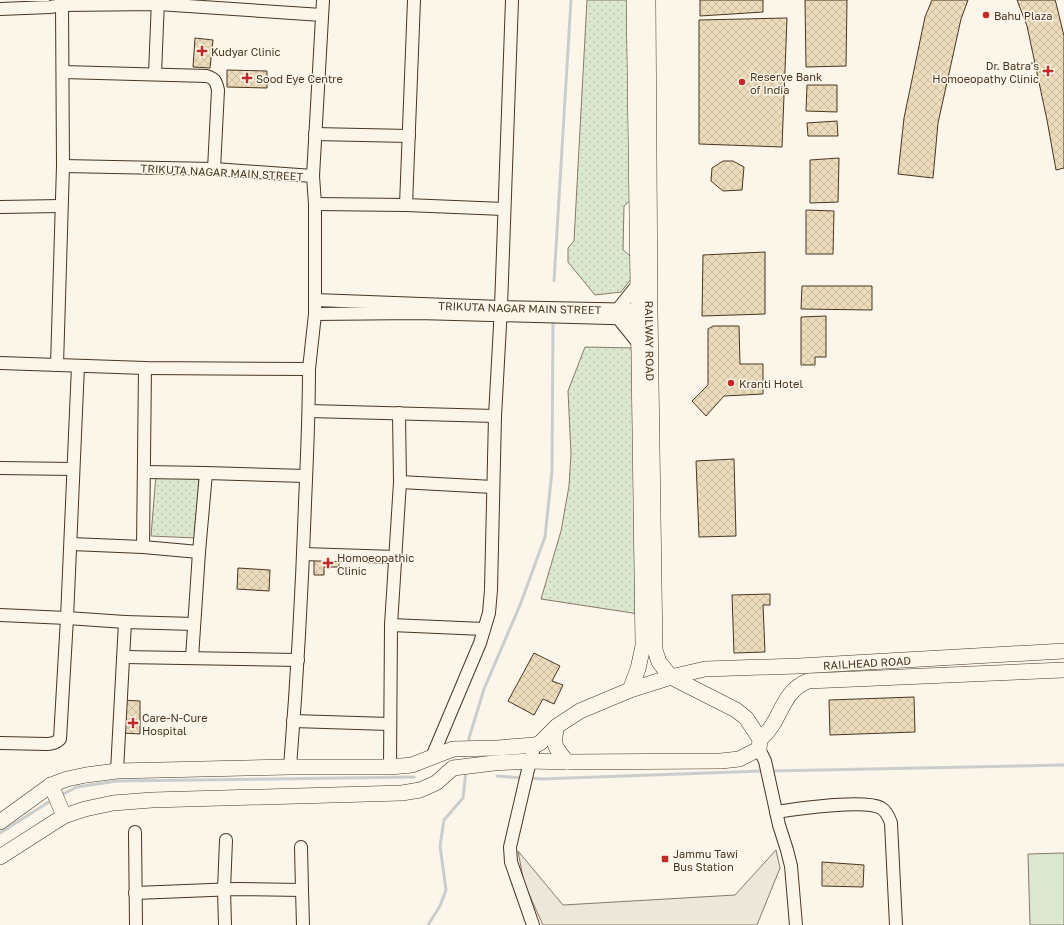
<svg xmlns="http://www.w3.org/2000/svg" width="1064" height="925" font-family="'Golos Text',sans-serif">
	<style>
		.grass { fill: #dce7d0; stroke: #887966 }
		.park { fill: url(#park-dots); stroke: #887966 }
		.parking { fill: #ede7d9; stroke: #887966 }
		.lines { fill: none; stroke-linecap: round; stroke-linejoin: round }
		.stream { stroke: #c9cecd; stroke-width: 3 }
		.building { fill: url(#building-cross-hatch); stroke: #4a3520 }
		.minor-casing { stroke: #4a3520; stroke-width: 14 }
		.major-casing { stroke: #4a3520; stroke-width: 16 }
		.minor { stroke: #fbf6e9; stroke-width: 12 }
		.major { stroke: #fbf6e9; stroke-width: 15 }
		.poi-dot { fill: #c62828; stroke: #fbf6e9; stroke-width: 1.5 }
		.labels { text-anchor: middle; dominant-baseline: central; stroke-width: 3; stroke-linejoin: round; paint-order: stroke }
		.poi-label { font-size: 11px; fill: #4a3520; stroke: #fbf6e9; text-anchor: start }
		.street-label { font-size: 11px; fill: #4a3520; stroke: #fbf6e9 }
	</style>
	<defs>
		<pattern id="park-dots" width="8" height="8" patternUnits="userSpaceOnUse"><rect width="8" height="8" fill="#dce7d0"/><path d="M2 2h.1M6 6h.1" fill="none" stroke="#bec7b2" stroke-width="1.8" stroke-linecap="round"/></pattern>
		<pattern id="building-cross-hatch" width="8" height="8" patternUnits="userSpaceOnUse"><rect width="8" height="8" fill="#ecdcbc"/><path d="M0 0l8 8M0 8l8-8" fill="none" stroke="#ccbda1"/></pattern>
	</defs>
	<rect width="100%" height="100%" fill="#fbf6e9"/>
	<path class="grass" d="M1064,853V925H1030L1028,854Z"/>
	<path class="park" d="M587,0H627L629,19L633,198L624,206L623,250L634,259L631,279L621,292L595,295L568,262V248L574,241Z
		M585,347L635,348L639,614L541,599L561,531L569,486L571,454L568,391Z
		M156,475L199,477L196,538L151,536Z"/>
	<path class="parking" d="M776,850L780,868L757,925H543L524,883L518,851L563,905L735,895Z"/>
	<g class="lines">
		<path class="stream" d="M554,281L571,0
			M469,745V738L484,689L520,605L545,537L552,471L553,319
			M771,771L1064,765
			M497,776L523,778
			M529,778L541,779L763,771
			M61,795L77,787L117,781L414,777
			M0,833L52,800
			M428,925L440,906L446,890L440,846L444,820L463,798L466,771"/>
	</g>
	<path class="building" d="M700,0H763V12L700,16Z
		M805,0H847L846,66L806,67Z
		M932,0H968L961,19L938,123L933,178L898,174L904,118L925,17Z
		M1017,0H1055L1056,3L1064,36V168L1056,170L1047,120L1027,26Z
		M787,18L782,147L699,144V20Z
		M195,38L213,40L210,68L193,67Z
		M227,70L267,71V88L227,87Z
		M807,85H837V112L806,111Z
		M837,121L838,136H808L807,123Z
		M839,158L838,202L810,203V160Z
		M723,161H733L744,167L742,190L723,191L711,181L712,168Z
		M806,210L834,211L833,254H806Z
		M765,252V314L702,316L703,255Z
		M802,286H872V310L801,309Z
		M826,316V357H815V365H801V317Z
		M713,326H739L740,364H763V394L724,396L706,416L692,401L708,385V329Z
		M734,459L736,536L699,537L696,461Z
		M314,557L339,558V567H324V575H314Z
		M238,568L270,570L269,591L237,589Z
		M770,594V605H763L765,652L734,653L732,595Z
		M534,653L560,666L552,681L563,685L554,704L543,699L534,715L508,701Z
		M914,697L915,732L830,735L829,700Z
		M122,700L140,701V734L122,733Z
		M822,862L864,865L863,887L822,886Z"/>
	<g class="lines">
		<g class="minor-casing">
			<g id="minor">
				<path d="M0,9L50,7L62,5L158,4L322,15"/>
				<path d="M63,72L207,76C215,79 216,81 218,90L214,169"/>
				<path d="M155,74L158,0"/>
				<path d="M315,134L409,136"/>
				<path d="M313,176L323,0"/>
				<path d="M315,204L406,205L504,209"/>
				<path d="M406,205L414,0"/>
				<path d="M0,207L61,206"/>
				<path id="s1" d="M315,300L501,307L647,310"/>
				<path d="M618,309L638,284"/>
				<path d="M315,314L418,313L647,319"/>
				<path d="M618,318L639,344"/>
				<path d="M0,363L145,368L309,369L315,314V204L313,176L214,169L63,166"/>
				<path d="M57,365L63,166L62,5"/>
				<path d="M78,366L67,618L125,622"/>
				<path d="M309,411L495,416"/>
				<path d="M0,468L73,469"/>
				<path d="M144,472L206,473"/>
				<path d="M400,482L493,487"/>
				<path d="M71,544L143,547L199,552"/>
				<path d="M143,547L145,368"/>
				<path d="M303,554L396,557"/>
				<path d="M0,615L67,618L60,739C56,743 52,744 47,744L0,743"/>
				<path d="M391,625L484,629"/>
				<path d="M124,657L298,660"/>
				<path d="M192,658L199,552L206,473L306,476"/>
				<path d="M293,721L389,724"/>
				<path d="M759,749L765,761L779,825L787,850L791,866L796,925"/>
				<path d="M432,757L480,643L489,613L491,590L495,416L501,307L512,0"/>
				<path d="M290,767C297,679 302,591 305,503C307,459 309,414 309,369"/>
				<path d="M390,767L391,625L400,482L399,413"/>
				<path d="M117,771L125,622L194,624"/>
				<path d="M776,812C796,809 865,799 881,808C886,811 889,817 891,823L896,925"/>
				<path d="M135,832L136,925"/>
				<path d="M302,890L303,925"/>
				<path d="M135,893L236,889L302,890L301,847"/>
				<path d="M225,925L224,890L226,840"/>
				<path d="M533,925L511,862L510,847L530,761L535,745"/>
			</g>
		</g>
		<g class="major-casing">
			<g id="major">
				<path id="s2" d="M648,0L650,310L655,650L659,662L671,677L705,669L799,666L1064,651"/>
				<path d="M630,690L638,669L643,646L634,0"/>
				<path d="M760,739C782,722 780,692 808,681L1064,670"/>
				<path d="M51,785L64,816"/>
				<path d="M0,822L51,785L67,779L86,775L117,771L290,767H390L412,765L453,749L497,748L535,745L540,743L557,726L580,711L630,690L671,677L736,710L746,718L760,739L759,749L739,759L721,761L567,762C555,747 552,746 557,726"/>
				<path d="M0,857L64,816L85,809L113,803L152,800L402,793L420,790L436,783L453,768L494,763L530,761L567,762"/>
			</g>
		</g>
		<use href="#minor" class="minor"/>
		<use href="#major" class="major"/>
	</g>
	<g class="poi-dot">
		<circle cx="986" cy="15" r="4"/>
		<path d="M200 45h4v4h4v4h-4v4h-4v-4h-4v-4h4z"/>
		<path d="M1046 65h4v4h4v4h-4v4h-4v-4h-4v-4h4z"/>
		<path d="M245 72h4v4h4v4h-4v4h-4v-4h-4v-4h4z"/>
		<circle cx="742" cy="82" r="4"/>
		<circle cx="731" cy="383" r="4"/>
		<path d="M326 557h4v4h4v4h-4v4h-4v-4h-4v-4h4z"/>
		<path d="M131 717h4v4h4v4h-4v4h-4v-4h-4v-4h4z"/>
		<rect x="661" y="855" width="8" height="8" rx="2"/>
	</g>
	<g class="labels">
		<g class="poi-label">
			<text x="994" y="15">Bahu Plaza</text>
			<text x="211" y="51">Kudyar Clinic</text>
			<text x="1039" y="65" text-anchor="end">Dr. Batra's<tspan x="1039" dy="13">Homoeopathy Clinic</tspan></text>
			<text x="750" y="76">Reserve Bank<tspan x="750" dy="13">of India</tspan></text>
			<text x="256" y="78">Sood Eye Centre</text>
			<text x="739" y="383">Kranti Hotel</text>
			<text x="337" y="557">Homoeopathic<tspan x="337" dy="13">Clinic</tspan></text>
			<text x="142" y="717">Care-N-Cure<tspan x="142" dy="13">Hospital</tspan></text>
			<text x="673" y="853">Jammu Tawi<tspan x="673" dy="13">Bus Station</tspan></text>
		</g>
		<g class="street-label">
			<text transform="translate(222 172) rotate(3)">TRIKUTA NAGAR MAIN STREET</text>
			<text stroke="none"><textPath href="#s1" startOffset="205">TRIKUTA NAGAR MAIN STREET</textPath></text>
			<text stroke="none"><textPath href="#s2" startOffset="341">RAILWAY ROAD</textPath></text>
			<text stroke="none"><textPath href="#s2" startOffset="879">RAILHEAD ROAD</textPath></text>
		</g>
	</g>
</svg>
